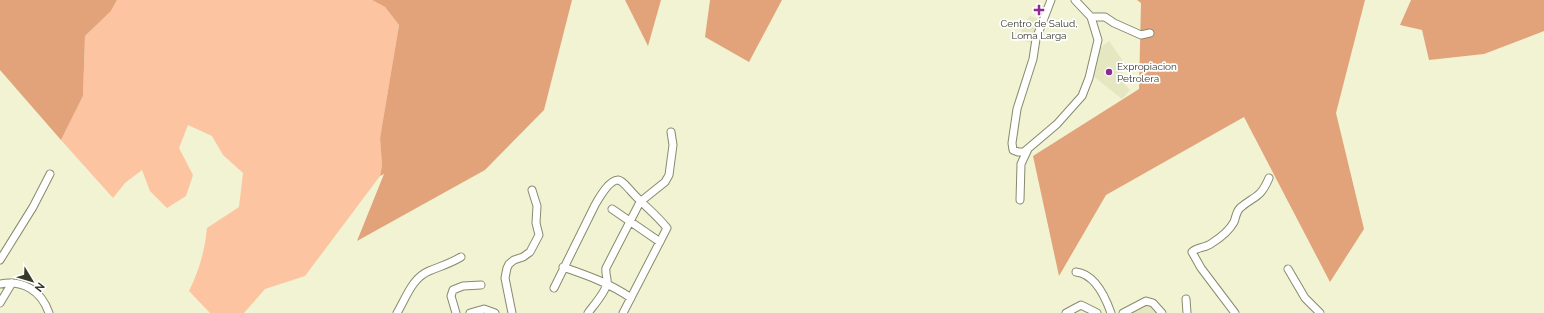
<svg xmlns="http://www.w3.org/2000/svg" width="1544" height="313" font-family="Raleway,sans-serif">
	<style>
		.built { fill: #e5e7c1 }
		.green { fill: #fcc4a1 }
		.forest { fill: #e2a37b }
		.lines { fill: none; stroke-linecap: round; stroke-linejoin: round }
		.minor-casing { stroke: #888a6d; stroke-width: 9 }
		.minor { stroke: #fff; stroke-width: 7 }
		.poi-dot { fill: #8e2a91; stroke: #fff; stroke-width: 1.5 }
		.labels { text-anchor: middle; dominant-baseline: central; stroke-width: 3.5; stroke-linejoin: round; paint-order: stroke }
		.poi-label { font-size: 10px; fill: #38392d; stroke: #fff }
	</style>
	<rect width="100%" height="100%" fill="#f1f3d3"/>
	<path class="built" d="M1030,16L1042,20L1032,43L1020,40L1022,27Z
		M1109,41L1128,68L1118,76L1130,90L1122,99L1092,75L1098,57L1097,50Z
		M1150,304L1157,313H1129Z"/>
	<path class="green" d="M117,0H372L385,7L399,25L380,138L382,165L380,176L305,276L265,289L244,313H210L189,291C199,271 205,250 207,228L239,207L243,173L223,155L212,136L188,125L179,148L193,175L186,196L167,208L150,191L142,170L125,183L113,198L61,140L83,96L85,36L111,11Z"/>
	<path class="forest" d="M0,0H117L111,11L85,36L83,96L61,140L0,70Z
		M372,0H572L544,110L485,170L357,241L384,174L380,176L382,165L380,138L399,25L385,7Z
		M625,0H661L648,46Z
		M710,0H782L749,62L705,37Z
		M1137,0H1365L1336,113L1364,229L1330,282L1244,117L1106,195L1059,276L1033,156L1139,89L1141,3Z
		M1411,0H1544V31L1484,54L1429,60L1422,30L1400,25Z"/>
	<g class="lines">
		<g class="minor-casing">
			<path id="minor" d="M1051,0L1036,39L1033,59L1017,109L1012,143L1013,150L1018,152H1024L1057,124L1082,96L1089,78L1098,40L1091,17
				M1075,0L1091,17H1105L1114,23L1141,35L1150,33
				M1020,200L1021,164L1028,149
				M612,209L660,242
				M0,260L33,207L50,174
				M563,267C589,276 609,283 631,298
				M1288,269L1305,298L1320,313
				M1076,272C1095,274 1105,296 1111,313
				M0,284C23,280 41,290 49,313
				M554,288L595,205C599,198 609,180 618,180C623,181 626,186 630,190C641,203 656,214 667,228L623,313
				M1186,299L1187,313
				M0,303L12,283
				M397,313C406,298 412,278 429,271C441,266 449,264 461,257
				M456,313L451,296L453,290L463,286L481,285
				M470,313L484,309L495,313
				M512,313L505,278L507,268L509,264L514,260L523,257L530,252L539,235L536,223L537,206L532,190
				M588,313C593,306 606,292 607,283C608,279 605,274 606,268L640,202L665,182L669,175L673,145L671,132
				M1066,313L1081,305L1097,313
				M1123,313L1146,301L1153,303L1162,313
				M1235,313L1201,268L1192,252C1197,247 1206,248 1212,243C1220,238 1229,231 1234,222C1236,217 1236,212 1240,208C1255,195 1260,199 1269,178"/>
		</g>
		<use href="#minor" class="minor"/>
	</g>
	<g class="poi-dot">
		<path d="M1037 4h4v4h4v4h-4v4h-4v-4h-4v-4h4z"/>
		<circle cx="1109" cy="72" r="4"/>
	</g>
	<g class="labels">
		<g class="poi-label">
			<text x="1039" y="23">Centro de Salud,<tspan x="1039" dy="12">Loma Larga</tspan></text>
			<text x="1117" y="66" text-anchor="start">Expropiacion<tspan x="1117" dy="12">Petrolera</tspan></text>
		</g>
	</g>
	<g transform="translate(32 281) rotate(128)" stroke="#ffffff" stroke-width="3" paint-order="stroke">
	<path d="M0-3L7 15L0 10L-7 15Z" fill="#38392d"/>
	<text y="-6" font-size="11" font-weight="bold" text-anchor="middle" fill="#38392d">N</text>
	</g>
</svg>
